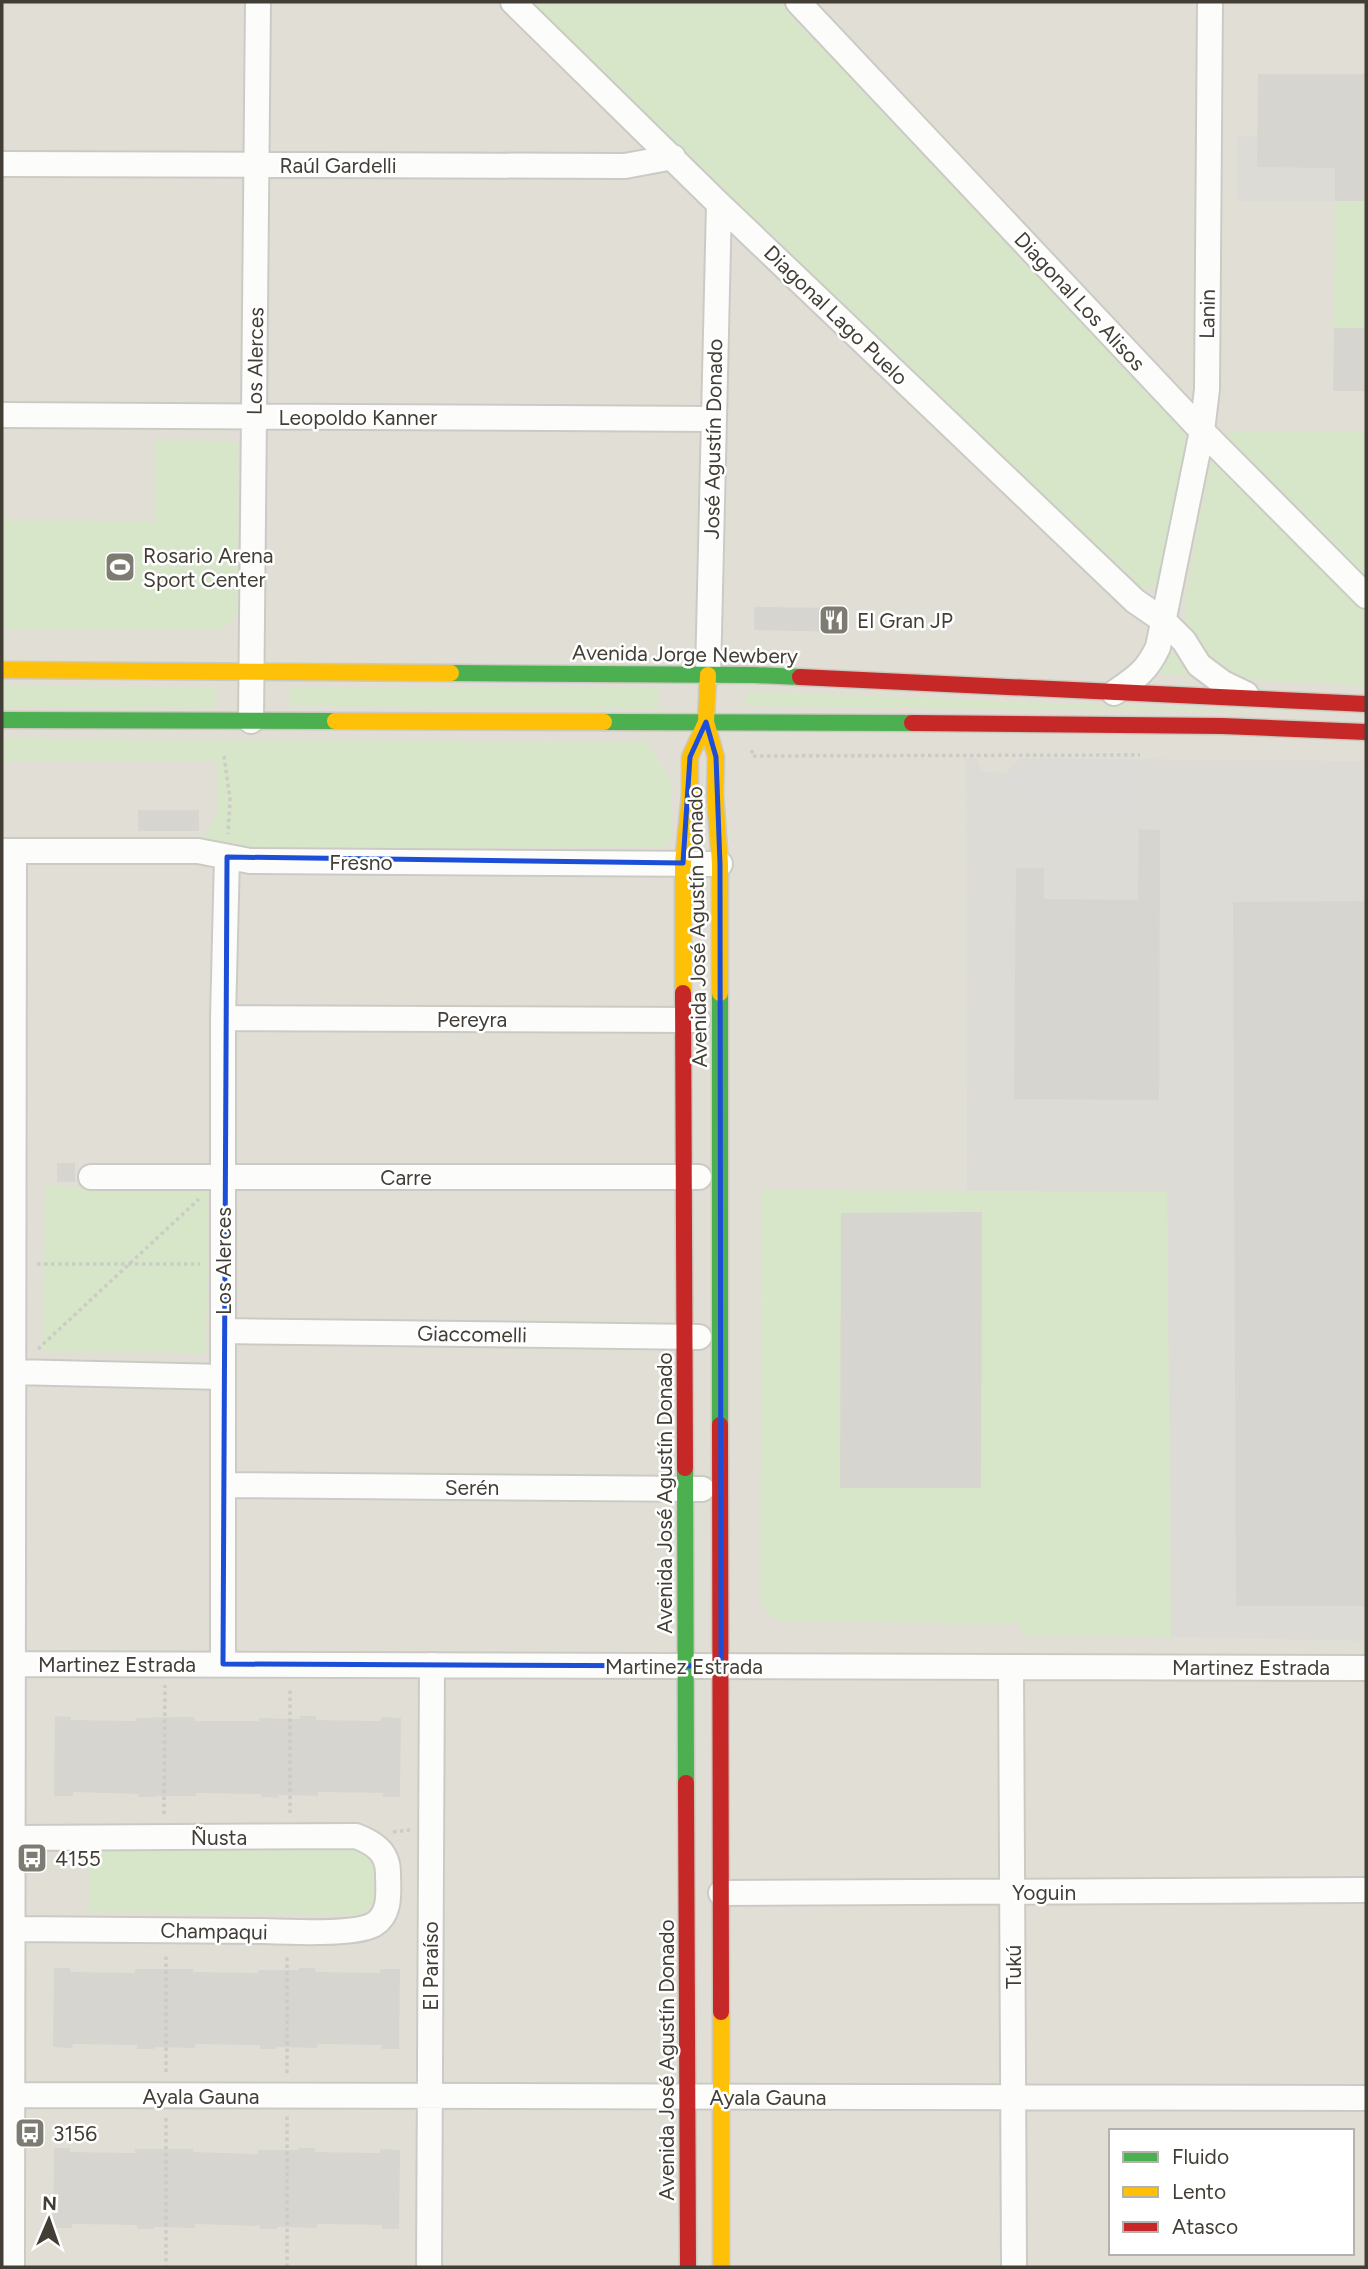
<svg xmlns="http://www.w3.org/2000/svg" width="1368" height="2269" font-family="Figtree,sans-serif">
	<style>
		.residential { fill: #e1dfd5; fill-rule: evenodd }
		.industrial { fill: #dddbd5 }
		.green { fill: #d7e6c9 }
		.parking { fill: #dcdbd7 }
		.building { fill: #d7d5d0 }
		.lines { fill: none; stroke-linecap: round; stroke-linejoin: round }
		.street-casing { stroke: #cbcac5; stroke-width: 28 }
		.fast-casing { stroke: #cccabf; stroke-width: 19 }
		.slow-casing { stroke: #cccabf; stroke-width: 19 }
		.jam-casing { stroke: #cccabf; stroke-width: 19 }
		.path { stroke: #cccbc6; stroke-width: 3.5; stroke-dasharray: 3.5 3.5; stroke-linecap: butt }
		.street { stroke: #fcfcfb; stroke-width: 24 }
		.fast { stroke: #4caf50; stroke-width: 16 }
		.slow { stroke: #ffc107; stroke-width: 16 }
		.jam { stroke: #c62828; stroke-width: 16 }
		.marked { fill: none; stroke: #1d4ed8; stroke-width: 5; stroke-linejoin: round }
		.labels { text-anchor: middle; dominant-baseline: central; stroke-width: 5; stroke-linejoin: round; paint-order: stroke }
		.street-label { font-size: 21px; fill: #423e35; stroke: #fff }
		.poi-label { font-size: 21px; fill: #423e35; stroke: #fff; text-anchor: start }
	</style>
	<rect width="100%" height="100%" fill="#edece7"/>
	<path class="residential" d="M2,2H1366V2267H2ZM1111,2131H1352V2253H1111Z"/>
	<path class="industrial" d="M1335,121H1366V201H1237V136H1335Z
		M966,758H976L983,772L1007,773L1018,758L1366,761V1641L1171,1637L1167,1193L967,1191Z"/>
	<path class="green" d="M524,2H778L872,97L997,234L1179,419L1186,436L1188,455L1161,584L1143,591Z
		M1335,201H1366V328H1334Z
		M1229,432H1366V686L1263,681L1237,676L1220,665L1199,643L1185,619V597L1210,465Z
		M156,440L238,441L237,613L223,630L2,629V520L155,521Z
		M1171,645L1195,674L1193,676L1161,674Z
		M2,686L216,687L215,707H2Z
		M289,687H659L658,709L289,706Z
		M749,691L1284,712L747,706L745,700Z
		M2,738L647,742L671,781V841L662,848H245L203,838L217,815V762L2,761Z
		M45,1186L208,1188L206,1353L43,1351Z
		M762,1190L1167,1192L1171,1637L1024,1635L1019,1624L777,1621L760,1602Z
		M90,1848L355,1850C376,1857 377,1863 377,1884C378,1901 374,1907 359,1915L90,1912Z"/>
	<path class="parking" d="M1137,762V810L1035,811L1034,790H1008L1007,773L1034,772V763Z"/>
	<path class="building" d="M1258,74H1366V201H1335V168L1257,167Z
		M1334,328H1366V391H1333Z
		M754,607L845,608L844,632L754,630Z
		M138,810H199V831H138Z
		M1139,829L1160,830L1159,1100L1014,1099L1016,868H1044V899L1138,900Z
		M1366,901V1606H1236L1233,902Z
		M57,1163H75V1182H57Z
		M982,1212L981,1488H840L841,1213Z
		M55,1716L71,1717V1720L136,1721V1718L178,1717H194V1721H259V1718L300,1719V1716H316V1720L381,1721V1717L401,1718L400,1797H383V1793L318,1792V1796L278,1795V1798L261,1797V1794L196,1793V1796H155V1797H138V1794L73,1792V1796H54Z
		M54,1968H70V1972L135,1973V1969H194L193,1972L258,1973V1970H299V1968H315L316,1972L380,1973V1969H400L399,2049H382V2045L318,2044L317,2048L277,2047V2049H260V2045L195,2044V2048L154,2047V2049H137V2045L73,2044L72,2048L53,2047Z
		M54,2148H70V2152L135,2153V2149H193V2152L258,2154V2150H298V2148H315V2152L380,2153V2149L400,2150L399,2229H382V2225L317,2224V2228L277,2227V2229H260V2226L195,2224V2228L154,2227V2229H137V2225L72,2224V2228H53Z"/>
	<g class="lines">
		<g class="street-casing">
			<path id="street" d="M513,2L719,204L1135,601L1164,621L1184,641L1199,665L1223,683L1246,694
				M798,2L1202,431L1366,596
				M2,164L625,166L673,157
				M2,415L714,419
				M708,675L719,204
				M1114,693C1136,678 1147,671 1158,647L1202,431L1207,389L1210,2
				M251,721L258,2
				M2,851H198L250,861L720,864
				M223,1018L698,1020
				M91,1177H699
				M223,1331L699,1337
				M13,1372L223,1377
				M223,1485L702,1489
				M2,1664L1366,1668
				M223,1664V1018L227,857
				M1011,1667L1014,2267
				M721,1893L1366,1890
				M13,1929C96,1930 179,1931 262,1931C286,1932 354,1935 373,1925C392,1914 388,1891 388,1873C388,1852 374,1843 356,1836L13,1838
				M2,2095L1366,2098
				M12,2267L14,851
				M429,2267L432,1665"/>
		</g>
		<g class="fast-casing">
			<path id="fast" d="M451,673L754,675L800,677
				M2,720L335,721
				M604,722L912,723
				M720,993V1425
				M685,1468L686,1783"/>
		</g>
		<g class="slow-casing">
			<path id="slow" d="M2,670L451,673
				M708,675L706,722L716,757L715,794L720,864V993
				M335,721L604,722
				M683,993V863L690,794V757L706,722
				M721,2012V2267"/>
		</g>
		<g class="jam-casing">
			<path id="jam" d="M800,677L1366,704
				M912,723L1222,726L1366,732
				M683,993L685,1468
				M720,1425L721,2012
				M686,1783L688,2267"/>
		</g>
		<path class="path" d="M752,750V756L1140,755
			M224,756L230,799L228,834
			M37,1264H200
			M38,1349L199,1199
			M290,1813V1688
			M164,1814L165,1685
			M393,1832L410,1830
			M166,2072V1954
			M287,2073V1955
			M166,2118V2267
			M287,2267V2116"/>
		<use href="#street" class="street"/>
		<use href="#fast" class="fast"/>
		<use href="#slow" class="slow"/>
		<use href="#jam" class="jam"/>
	</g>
	<path class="marked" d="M706,722L716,757L720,864L721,1666L223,1664L227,857L683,863L690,757Z"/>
	<defs>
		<g id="stadium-square" transform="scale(1.575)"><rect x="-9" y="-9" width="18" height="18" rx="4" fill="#7e7b73" stroke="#fff"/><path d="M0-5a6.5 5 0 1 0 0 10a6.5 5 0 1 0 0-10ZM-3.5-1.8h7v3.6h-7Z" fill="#fff"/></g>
		<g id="restaurant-square" transform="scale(1.575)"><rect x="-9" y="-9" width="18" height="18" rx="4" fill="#7e7b73" stroke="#fff"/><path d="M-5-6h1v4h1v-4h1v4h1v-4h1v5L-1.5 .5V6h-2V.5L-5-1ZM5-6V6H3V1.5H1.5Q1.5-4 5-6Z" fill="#fff"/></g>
		<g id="bus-square" transform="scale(1.575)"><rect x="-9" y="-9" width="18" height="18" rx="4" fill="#7e7b73" stroke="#fff"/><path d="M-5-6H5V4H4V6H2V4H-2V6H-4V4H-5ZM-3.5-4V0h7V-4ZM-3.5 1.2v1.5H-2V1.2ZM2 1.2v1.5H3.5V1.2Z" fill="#fff"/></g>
	</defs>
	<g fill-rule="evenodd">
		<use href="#stadium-square" x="120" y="567"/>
		<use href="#restaurant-square" x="834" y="620"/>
		<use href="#bus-square" x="32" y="1858"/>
		<use href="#bus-square" x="30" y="2133"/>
	</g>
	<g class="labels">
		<g class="street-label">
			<text x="338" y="165">Raúl Gardelli</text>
			<text transform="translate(1080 301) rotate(47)">Diagonal Los Alisos</text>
			<text transform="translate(1207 314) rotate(-89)">Lanin</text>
			<text transform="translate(836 315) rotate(44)">Diagonal Lago Puelo</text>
			<text transform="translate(255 361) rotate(-89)">Los Alerces</text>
			<text x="358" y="417">Leopoldo Kanner</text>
			<text transform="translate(713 439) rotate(-89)">José Agustín Donado</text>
			<text transform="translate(685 654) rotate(1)">Avenida Jorge Newbery</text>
			<text x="361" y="862">Fresno</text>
			<text transform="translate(697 927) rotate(-91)">Avenida José Agustín Donado</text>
			<text x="472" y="1019">Pereyra</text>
			<text x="406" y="1177">Carre</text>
			<text transform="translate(223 1261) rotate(-90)">Los Alerces</text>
			<text transform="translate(472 1334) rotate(1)">Giaccomelli</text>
			<text x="472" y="1487">Serén</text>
			<text transform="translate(664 1493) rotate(-90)">Avenida José Agustín Donado</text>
			<text x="117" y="1664">Martinez Estrada</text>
			<text x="684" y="1666">Martinez Estrada</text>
			<text x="1251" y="1667">Martinez Estrada</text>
			<text x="219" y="1837">Ñusta</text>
			<text x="1044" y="1892">Yoguin</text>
			<text transform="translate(214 1931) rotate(1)">Champaqui</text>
			<text transform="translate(430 1966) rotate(-90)">El Paraíso</text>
			<text transform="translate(1013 1967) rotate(-90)">Tukú</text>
			<text transform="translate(666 2060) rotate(-90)">Avenida José Agustín Donado</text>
			<text x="201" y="2096">Ayala Gauna</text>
			<text x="768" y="2097">Ayala Gauna</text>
		</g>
		<g class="poi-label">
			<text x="143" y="555">Rosario Arena<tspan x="143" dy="24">Sport Center</tspan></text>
			<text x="857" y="620">El Gran JP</text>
			<text x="55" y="1858">4155</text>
			<text x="53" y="2133">3156</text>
		</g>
	</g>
	<rect width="1368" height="2269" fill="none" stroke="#423e35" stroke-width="7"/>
	<rect x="1109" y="2129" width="245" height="126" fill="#ffffff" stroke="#b3b2ae" stroke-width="2"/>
	<rect x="1123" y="2152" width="35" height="10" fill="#4caf50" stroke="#b3b2ae" stroke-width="2"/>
	<text x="1172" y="2164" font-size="21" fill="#423e35">Fluido</text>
	<rect x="1123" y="2187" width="35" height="10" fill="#ffc107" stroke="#b3b2ae" stroke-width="2"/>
	<text x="1172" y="2199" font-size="21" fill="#423e35">Lento</text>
	<rect x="1123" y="2222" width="35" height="10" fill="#c62828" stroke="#b3b2ae" stroke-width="2"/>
	<text x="1172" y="2234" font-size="21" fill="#423e35">Atasco</text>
	<g transform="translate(49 2220) rotate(2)" stroke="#ffffff" stroke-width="5" paint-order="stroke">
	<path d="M0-5L12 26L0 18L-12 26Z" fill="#423e35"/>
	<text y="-10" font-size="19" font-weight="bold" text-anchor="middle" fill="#423e35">N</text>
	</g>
</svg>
